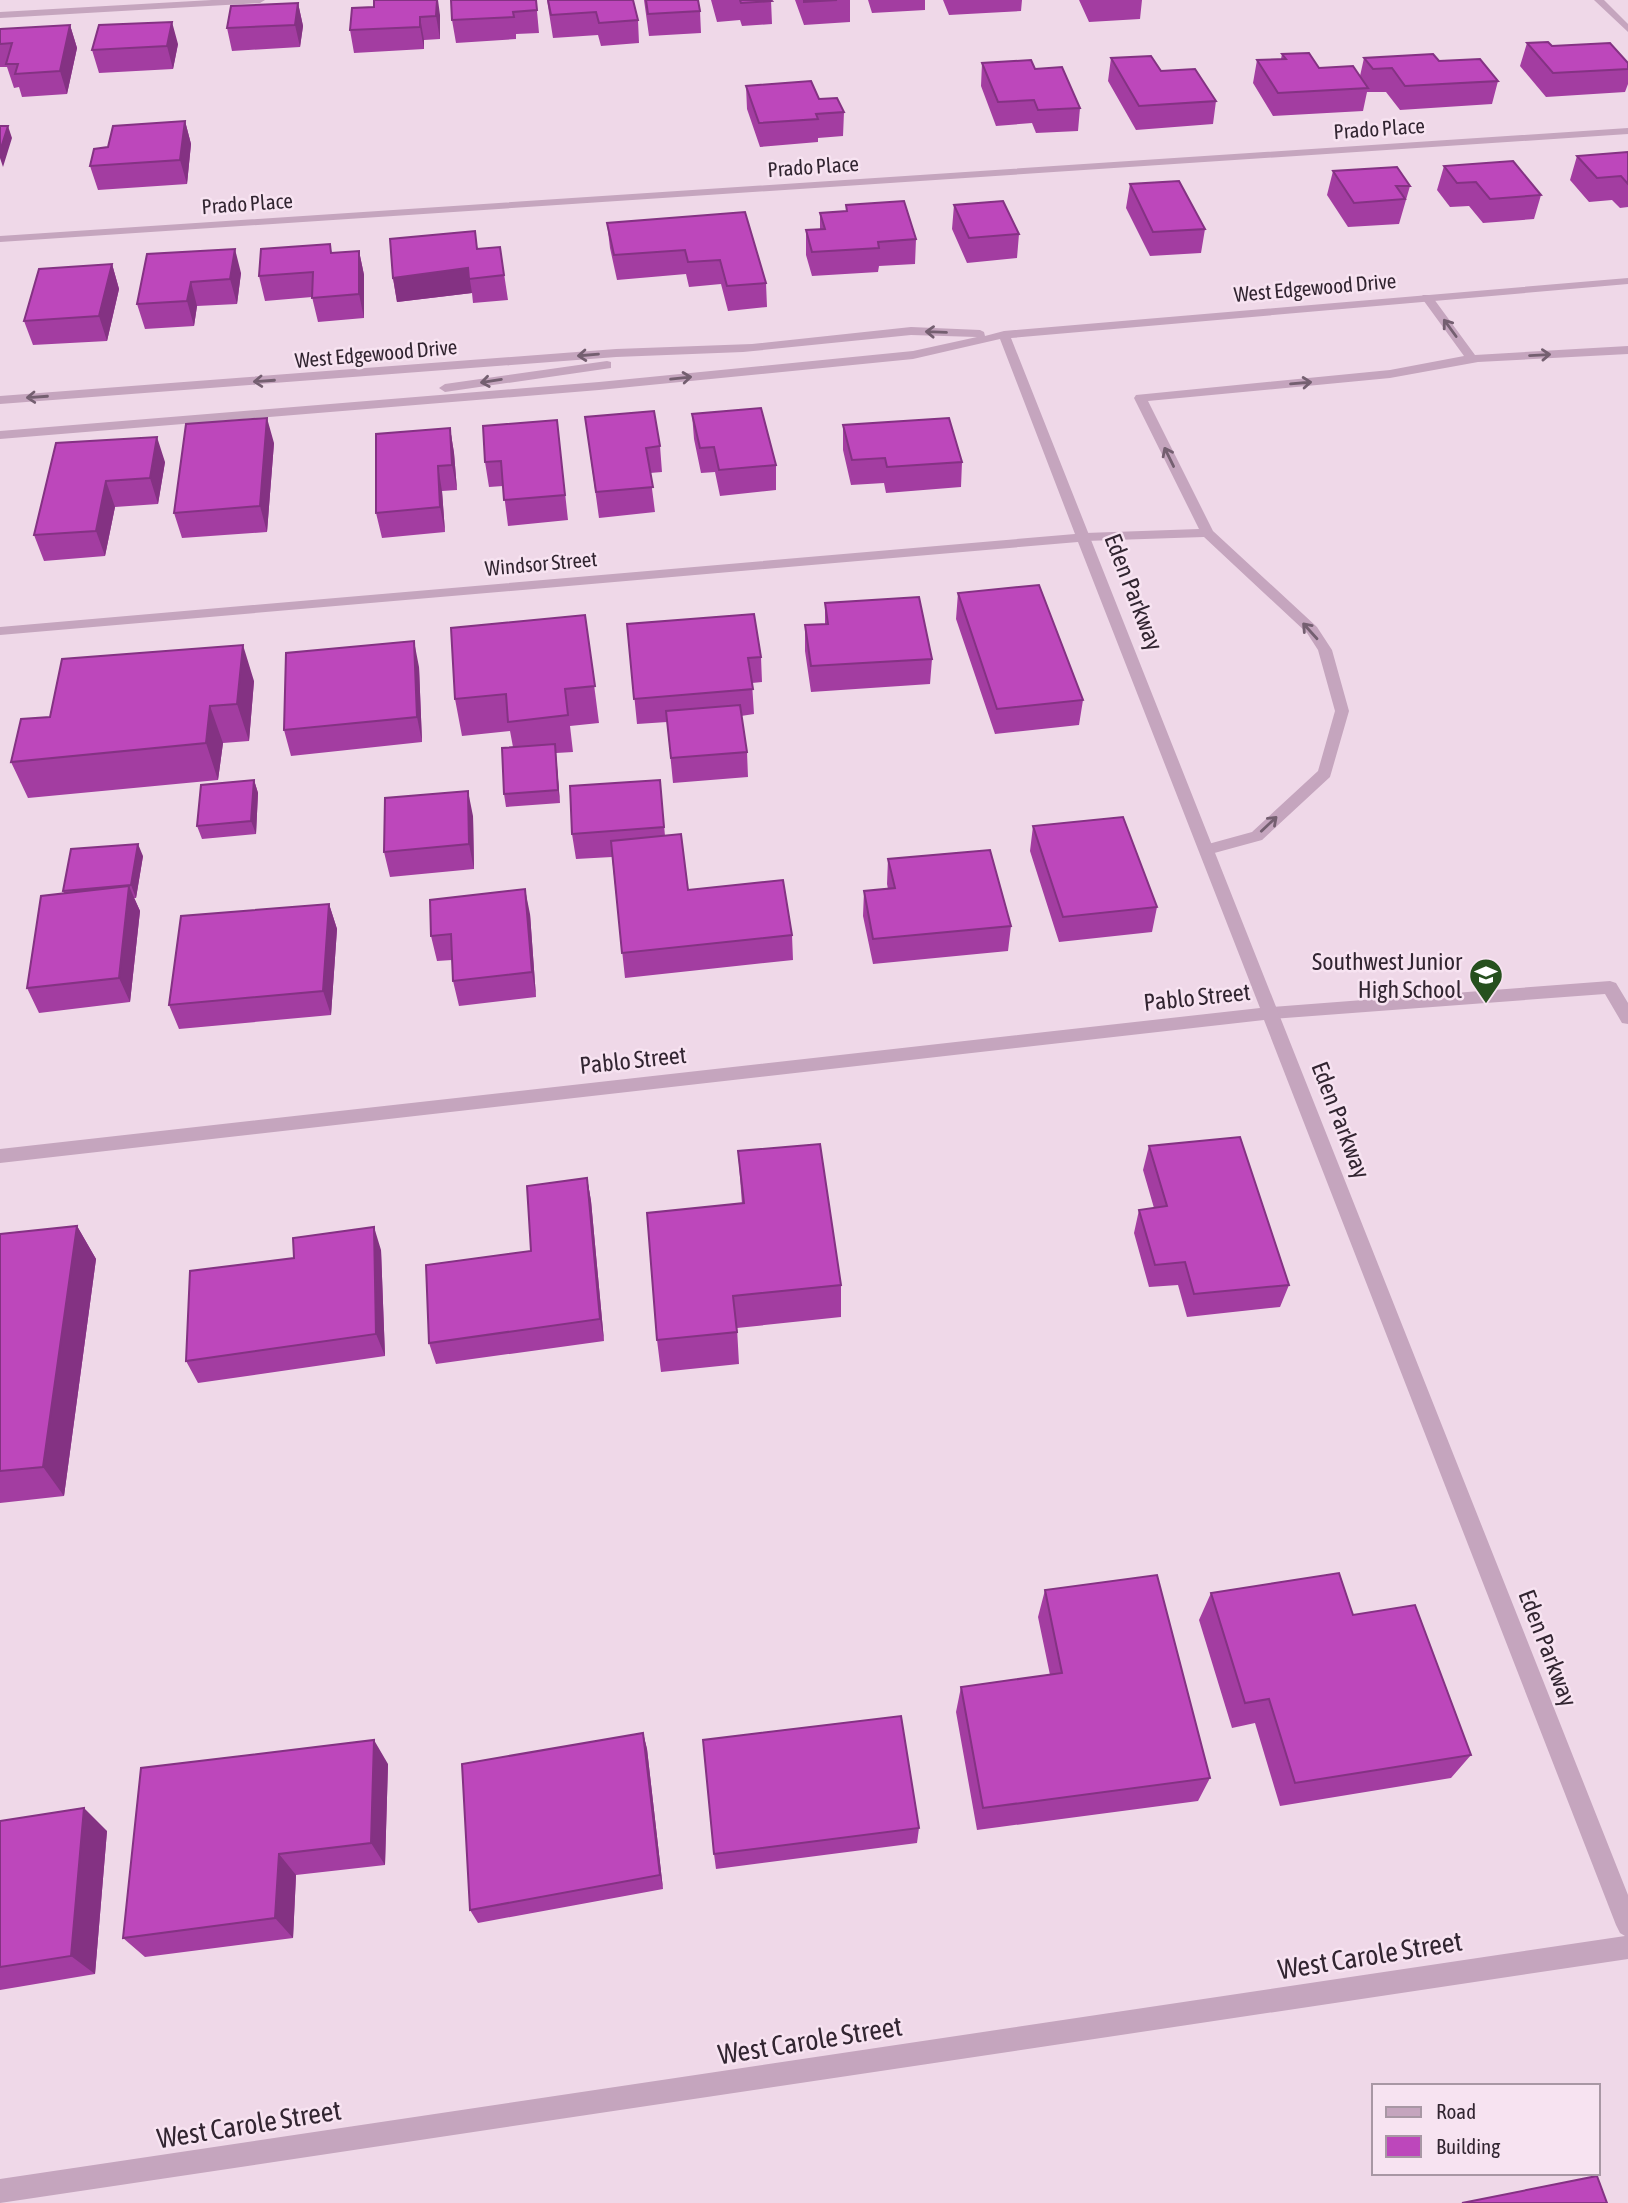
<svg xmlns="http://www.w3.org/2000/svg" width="1628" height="2203" font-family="'Asap Condensed',sans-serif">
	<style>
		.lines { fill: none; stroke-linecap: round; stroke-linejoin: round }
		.service { fill: #c5a5be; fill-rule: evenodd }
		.minor { fill: #c5a5be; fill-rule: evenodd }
		.wall { fill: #a33da1 }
		.shaded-wall { fill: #843283 }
		.building { fill: #bd47bb; stroke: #843283; stroke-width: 2 }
		.oneway { stroke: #745f70 }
		.labels { text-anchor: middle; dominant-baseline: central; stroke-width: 5; stroke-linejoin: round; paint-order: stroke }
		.far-street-label { font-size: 21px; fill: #322531; stroke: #f7e3f1 }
		.street-label { font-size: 24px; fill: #322531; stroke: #f7e3f1 }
		.poi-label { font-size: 24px; fill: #322531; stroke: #f7e3f1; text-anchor: end }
		.near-street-label { font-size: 28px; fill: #322531; stroke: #f7e3f1 }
	</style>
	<rect width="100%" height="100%" fill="#efd8e8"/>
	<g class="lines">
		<path class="service" d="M1423,295H1431L1475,355L1628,346V354L1478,362L1390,378L1148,401L1213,531L1317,627L1332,650L1349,711L1330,777L1262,840L1207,855L1201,854L1199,850L1201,846L1252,832L1318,771L1335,711L1318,650L1307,633L1204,537L1085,541L1078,537L1085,533L1199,529L1134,398L1136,395L1390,370L1464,356L1421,297Z
			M1610,981L1616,983L1628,1003V1024L1622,1023L1605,994L1272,1019L1266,1018L1264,1013L1266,1008L1272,1007Z"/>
		<path class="minor" d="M212,0H265L260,3L0,18V12Z
			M1594,0H1604L1628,24V32Z
			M1628,128V134L0,242V236Z
			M1628,278V284L1011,338L1628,1895V1959L0,2203V2179L1625,1936L1620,1933L1616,1925L1264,1020L0,1163V1149L1260,1008L1078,542L0,635V627L1075,534L1000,339L913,359L599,390L0,439V431L599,382L913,351L977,337L911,335L743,352L616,357L0,404V396L616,349L752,344L911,327L980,330L984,332L985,336L1004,331Z
			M607,361L611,362V368L445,392L439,388L445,384Z"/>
	</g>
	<path class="wall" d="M536,0L539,33L516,34V39L456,43L452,20Z
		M547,0H633L638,20L639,43L601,46L598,35L553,38Z
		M644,0H698L700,11L701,33L649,36Z
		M711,0H771L772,24L742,26L740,20L717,22Z
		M795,0H850V22L804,25Z
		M868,0H925V10L872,13Z
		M943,0H1022L1021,11L949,15Z
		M1079,0H1142L1140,19L1089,22Z
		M298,3L303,26L300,47L232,51L227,28Z
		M374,7L440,15V39L424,40V49L354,53L350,30Z
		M70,25L77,48L67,94L22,97L19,87L14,88L7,67H0V29Z
		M1527,43L1628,63V84L1625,92L1546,97L1520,66Z
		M178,44L173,69L99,73L92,50Z
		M1282,54L1319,68L1360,76L1364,58L1439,61L1498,81L1492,104L1400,110L1386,92H1367L1363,111L1273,116L1253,83L1257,60L1281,59Z
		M1111,58L1161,71L1216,101L1213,124L1136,130L1108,81Z
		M982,63L1035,69L1080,108L1078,131L1036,133L1032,123L996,126L981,86Z
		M746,86L819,99L844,112L843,136L818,138V142L760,147L747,109Z
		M185,121L191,144L187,184L98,190L90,166L108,147Z
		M1628,152V207L1620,208L1612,200L1589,202L1570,180L1577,156Z
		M1444,166L1541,195L1534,219L1483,223L1469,206L1450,207L1437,190Z
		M1333,171L1410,186L1399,224L1348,227L1327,195Z
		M1130,184L1205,229L1201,253L1150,256L1126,208Z
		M846,205L916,239L915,264L879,266L878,272L812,276L806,255V230H820V213L846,211Z
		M954,205L1019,234L1017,258L967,263L952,229Z
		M745,212L766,283L767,307L728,311L721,284L689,287L686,274L617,280L610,248L607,223Z
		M500,247L508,300L473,303L472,293L397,302L393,278L478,249Z
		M359,251L364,275V318L318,322L312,297L265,301L259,276L332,253Z
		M147,254L241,273L237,304L197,306L194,326L145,329L137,304Z
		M112,264L119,289L107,341L33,345L24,321Z
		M692,414L776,465V490L720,496L715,472L701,473L694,439Z
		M585,417L660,446L662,472L650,473L655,512L599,518Z
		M557,420L568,520L508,526L503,486L489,487L485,462Z
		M843,425L962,462L961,487L886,493L884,483L851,485L843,450Z
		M450,428L454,453L457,490L442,491L445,532L382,538L376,513Z
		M56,443L165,462L158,504L115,507L105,556L44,561L34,535Z
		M274,443L267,532L182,538L174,513Z
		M958,593L1083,700L1079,725L995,734L956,619Z
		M825,603L932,659L930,684L811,692L805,651V625L825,624Z
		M585,615L599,723L570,726L573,752L556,753L560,803L506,807L504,794L513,747L510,731L462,736L455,699Z
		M627,624L761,657L762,682L752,683L754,714L741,716L747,752L748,777L673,783L667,722L637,724Z
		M419,667L422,742L291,756L284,730Z
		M254,681L249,741L223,743L218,780L28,798L11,762L50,717Z
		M254,780L258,793L256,834L202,839L197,826Z
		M660,780L665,836L688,890L792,935L793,960L625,978L612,857L576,859L572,834Z
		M473,816L474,869L390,877L384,852Z
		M1033,826L1157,907L1152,932L1059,942L1030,851Z
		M143,856L136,898H134L140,911L130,1002L39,1013L27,988L64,893L63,891Z
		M888,859L1011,926L1008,951L873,964L863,916L864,891L888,889L887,884Z
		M329,904L337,929L331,1015L179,1029L169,1005Z
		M530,914L536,997L459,1006L453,981L452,960L437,961L431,936Z
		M1149,1146L1289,1285L1280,1307L1187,1317L1178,1285L1149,1287L1134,1233L1139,1210L1154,1208L1143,1170Z
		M738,1151L841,1285V1317L737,1328L739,1364L661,1372L657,1340L742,1204Z
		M587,1178L591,1201L604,1341L436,1364L429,1343L531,1251Z
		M77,1226L96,1259L64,1496L0,1503V1234Z
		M381,1250L385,1356L198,1383L186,1361Z
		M1045,1590L1210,1778L1198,1801L977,1830L956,1712L961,1687L1050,1675L1038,1617Z
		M1211,1593L1353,1615L1471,1755L1451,1778L1280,1806L1255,1723L1232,1728L1199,1620Z
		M643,1733L647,1749L663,1889L478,1923L470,1910Z
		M388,1764L385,1865L296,1875L293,1938L145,1957L123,1938Z
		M0,1821L107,1831L95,1974L0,1990Z
		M919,1828L917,1843L716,1869L714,1854Z"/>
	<path class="shaded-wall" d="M437,0H438L440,15V39L436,16Z
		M298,3L303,26L300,47L295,25Z
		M420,17L424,40V49L420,27Z
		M172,22L178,44L173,69L167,46Z
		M70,25L77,48L67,94L60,71Z
		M185,121L191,144L187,184L180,160Z
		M8,126L12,138L3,167L0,158V151Z
		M235,249L241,273L237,304L230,279Z
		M359,251L364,275V318L359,294Z
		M112,264L119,289L107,341L99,316Z
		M468,268L472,293L397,302L393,278Z
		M191,282L197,306L194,326L187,301Z
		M267,418L274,443L267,532L260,506Z
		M450,428L454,453L457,490L452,465Z
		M157,437L165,462L158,504L150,478Z
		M438,466L442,491L445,532L440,507Z
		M106,481L115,507L105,556L96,531Z
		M414,641L419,667L422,742L417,717Z
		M243,645L254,681L249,741L237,704Z
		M210,706L223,743L218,780L206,743Z
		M555,744L556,757L560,803L558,790Z
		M254,780L258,793L256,834L251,821Z
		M468,791L473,816L474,869L469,844Z
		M138,844L143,856L136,898L131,885Z
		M129,886L140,911L130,1002L119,978Z
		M525,889L530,914L536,997L532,972Z
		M329,904L337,929L331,1015L323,991Z
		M587,1178L591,1201L604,1341L600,1319Z
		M77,1226L96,1259L64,1496L43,1467Z
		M374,1227L381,1250L385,1356L376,1334Z
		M643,1733L647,1749L663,1889L660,1875Z
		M374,1740L388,1764L385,1865L371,1843Z
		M84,1808L107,1831L95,1974L71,1956Z
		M279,1854L296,1875L293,1938L275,1918Z"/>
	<path class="building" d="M374,0H437L436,16L420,17V27L350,30L352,8L374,7Z
		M451,0H536L537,10L513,12L514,17L452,20Z
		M548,0H633L638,20L599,23L596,12L551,15Z
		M646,0H698L700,11L648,14Z
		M740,0H771L772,1L741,3Z
		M804,0H837L804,2Z
		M298,3L295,25L227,28L231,6Z
		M172,22L167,46L92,50L99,25Z
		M70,25L60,71L15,74L18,64H6L12,43L0,44V29Z
		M1548,42L1552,46L1610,43L1628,63V69L1553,73L1527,43Z
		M1309,53L1319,68L1353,66L1368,88L1278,93L1257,60L1286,59L1282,54Z
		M1433,54L1439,61L1480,59L1498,81L1405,86L1392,68L1373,69L1364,58Z
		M1151,56L1161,71L1195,69L1216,101L1139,106L1111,58Z
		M1031,60L1035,69L1062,67L1080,108L1038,110L1034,100L998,102L982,63Z
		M811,81L819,99L837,98L844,112L816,114L818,119L759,123L746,86Z
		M185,121L180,160L90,166L94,149L108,147L113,126Z
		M0,126H8L0,151Z
		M1628,152V184L1621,176L1597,178L1577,156Z
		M1513,161L1541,195L1490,199L1476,182L1457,183L1444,166Z
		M1397,167L1410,186H1396L1405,199L1354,203L1333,171Z
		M1179,181L1205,229L1153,232L1130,184Z
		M904,201L916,239L878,242L879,248L812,252L806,230L825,229L820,213L847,211L846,205Z
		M1003,201L1019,234L969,238L954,205Z
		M745,212L766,283L727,286L720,260L688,262L685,250L614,255L607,223Z
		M475,231L477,249L500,247L504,275L469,279L468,268L393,278L390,239Z
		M330,244L331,253L359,251V294L312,298L313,272L259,276L261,249Z
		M235,249L230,279L191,282L187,301L137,304L147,254Z
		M112,264L99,316L24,321L39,269Z
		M761,408L776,465L719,470L714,447L700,448L692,414Z
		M654,411L660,446L646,448L653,487L596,492L585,417Z
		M267,418L260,506L174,513L186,424Z
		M949,418L962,462L887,467L885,458L852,460L843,425Z
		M557,420L565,495L504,500L501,461L485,462L483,426Z
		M450,428L452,465L438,466L440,507L376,513V434Z
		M157,437L150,478L106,481L96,531L34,535L56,443Z
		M1039,585L1083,700L997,709L958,593Z
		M919,597L932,659L811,666L805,625L828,624L825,603Z
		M754,614L761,657L748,658L753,689L634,699L627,624Z
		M585,615L595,686L565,689L568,715L508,722L506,694L455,699L451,628Z
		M414,641L417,717L284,730L286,653Z
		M243,645L237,704L210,706L206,743L11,762L21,719L50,717L62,659Z
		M740,705L747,752L671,758L666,711Z
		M555,744L558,790L504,794L502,748Z
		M254,780L251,821L197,826L201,785Z
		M660,780L664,827L572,834L570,786Z
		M468,791L469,844L384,852L385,798Z
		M1123,817L1157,907L1063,917L1033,826Z
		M681,834L688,890L783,880L792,935L622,953L611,841Z
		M138,844L131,885L63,891L71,849Z
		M990,850L1011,926L873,939L864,891L895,888L888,859Z
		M129,886L119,978L27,988L41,896Z
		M525,889L532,972L453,981L451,934L431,936L430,900Z
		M329,904L323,991L169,1005L181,916Z
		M1240,1137L1289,1285L1194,1294L1185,1262L1155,1265L1139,1210L1167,1206L1149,1146Z
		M820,1144L841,1285L733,1296L737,1332L657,1340L647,1213L744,1203L738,1151Z
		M587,1178L600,1319L429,1343L426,1265L531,1251L527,1186Z
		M77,1226L43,1467L0,1471V1234Z
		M374,1227L376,1334L186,1361L190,1271L294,1258L293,1238Z
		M1339,1573L1353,1615L1415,1605L1471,1755L1295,1783L1269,1699L1245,1703L1211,1593Z
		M1157,1575L1210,1778L983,1808L961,1687L1062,1673L1045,1590Z
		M901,1716L919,1828L714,1854L703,1740Z
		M643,1733L660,1875L470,1910L462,1764Z
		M374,1740L371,1843L279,1854L275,1918L123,1938L141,1768Z
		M84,1808L71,1956L0,1967V1821Z
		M1597,2176L1607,2203H1462Z"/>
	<defs><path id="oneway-shaft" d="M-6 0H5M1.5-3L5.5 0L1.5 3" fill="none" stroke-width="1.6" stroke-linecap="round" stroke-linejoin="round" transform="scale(1.75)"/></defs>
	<g class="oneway">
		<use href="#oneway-shaft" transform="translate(1450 328) rotate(-126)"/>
		<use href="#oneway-shaft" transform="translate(936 332) rotate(-178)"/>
		<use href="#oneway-shaft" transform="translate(588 355) rotate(175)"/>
		<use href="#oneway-shaft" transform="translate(1540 355) rotate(-3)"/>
		<use href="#oneway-shaft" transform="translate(681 378) rotate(-6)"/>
		<use href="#oneway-shaft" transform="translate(264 381) rotate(176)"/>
		<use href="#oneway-shaft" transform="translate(491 381) rotate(171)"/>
		<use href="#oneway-shaft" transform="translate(1301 383) rotate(-5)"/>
		<use href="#oneway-shaft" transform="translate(37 397) rotate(176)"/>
		<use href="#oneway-shaft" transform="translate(1169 457) rotate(-116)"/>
		<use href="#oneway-shaft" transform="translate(1310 631) rotate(-132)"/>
		<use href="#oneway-shaft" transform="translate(1269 824) rotate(-43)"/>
	</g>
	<defs>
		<g id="school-pin" transform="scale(1.75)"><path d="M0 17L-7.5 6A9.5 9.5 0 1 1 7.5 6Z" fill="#26501e" stroke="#f7e3f1"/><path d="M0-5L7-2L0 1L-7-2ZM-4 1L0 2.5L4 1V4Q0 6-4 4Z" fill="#fff"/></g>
	</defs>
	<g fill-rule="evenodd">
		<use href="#school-pin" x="1486" y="975"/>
	</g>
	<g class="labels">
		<g class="far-street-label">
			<text transform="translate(1379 128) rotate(-4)">Prado Place</text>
			<text transform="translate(813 166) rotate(-4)">Prado Place</text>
			<text transform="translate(247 203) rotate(-4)">Prado Place</text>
			<text transform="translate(1315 287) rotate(-5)">West Edgewood Drive</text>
			<text transform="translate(376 353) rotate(-5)">West Edgewood Drive</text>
			<text transform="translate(541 563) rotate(-5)">Windsor Street</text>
		</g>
		<g class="street-label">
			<text transform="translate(1134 592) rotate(69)">Eden Parkway</text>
			<text transform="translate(1197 997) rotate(-6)">Pablo Street</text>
			<text transform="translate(633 1060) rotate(-6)">Pablo Street</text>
			<text transform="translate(1341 1120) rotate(69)">Eden Parkway</text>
			<text transform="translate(1548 1648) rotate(69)">Eden Parkway</text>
		</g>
		<g class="poi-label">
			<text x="1462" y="961">Southwest Junior<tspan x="1462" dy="28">High School</tspan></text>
		</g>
		<g class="near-street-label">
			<text transform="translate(1370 1955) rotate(-9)">West Carole Street</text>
			<text transform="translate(810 2040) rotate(-9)">West Carole Street</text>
			<text transform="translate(249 2124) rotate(-9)">West Carole Street</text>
		</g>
	</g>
	<rect x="1372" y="2084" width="228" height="91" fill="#f7e3f1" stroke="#a897a4" stroke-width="2"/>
	<rect x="1386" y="2107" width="35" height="10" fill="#c5a5be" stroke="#a897a4" stroke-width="2"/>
	<text x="1436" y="2119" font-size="21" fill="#322531">Road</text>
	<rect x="1386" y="2136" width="35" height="21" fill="#bd47bb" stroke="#a897a4" stroke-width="2"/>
	<text x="1436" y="2154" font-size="21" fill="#322531">Building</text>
</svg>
